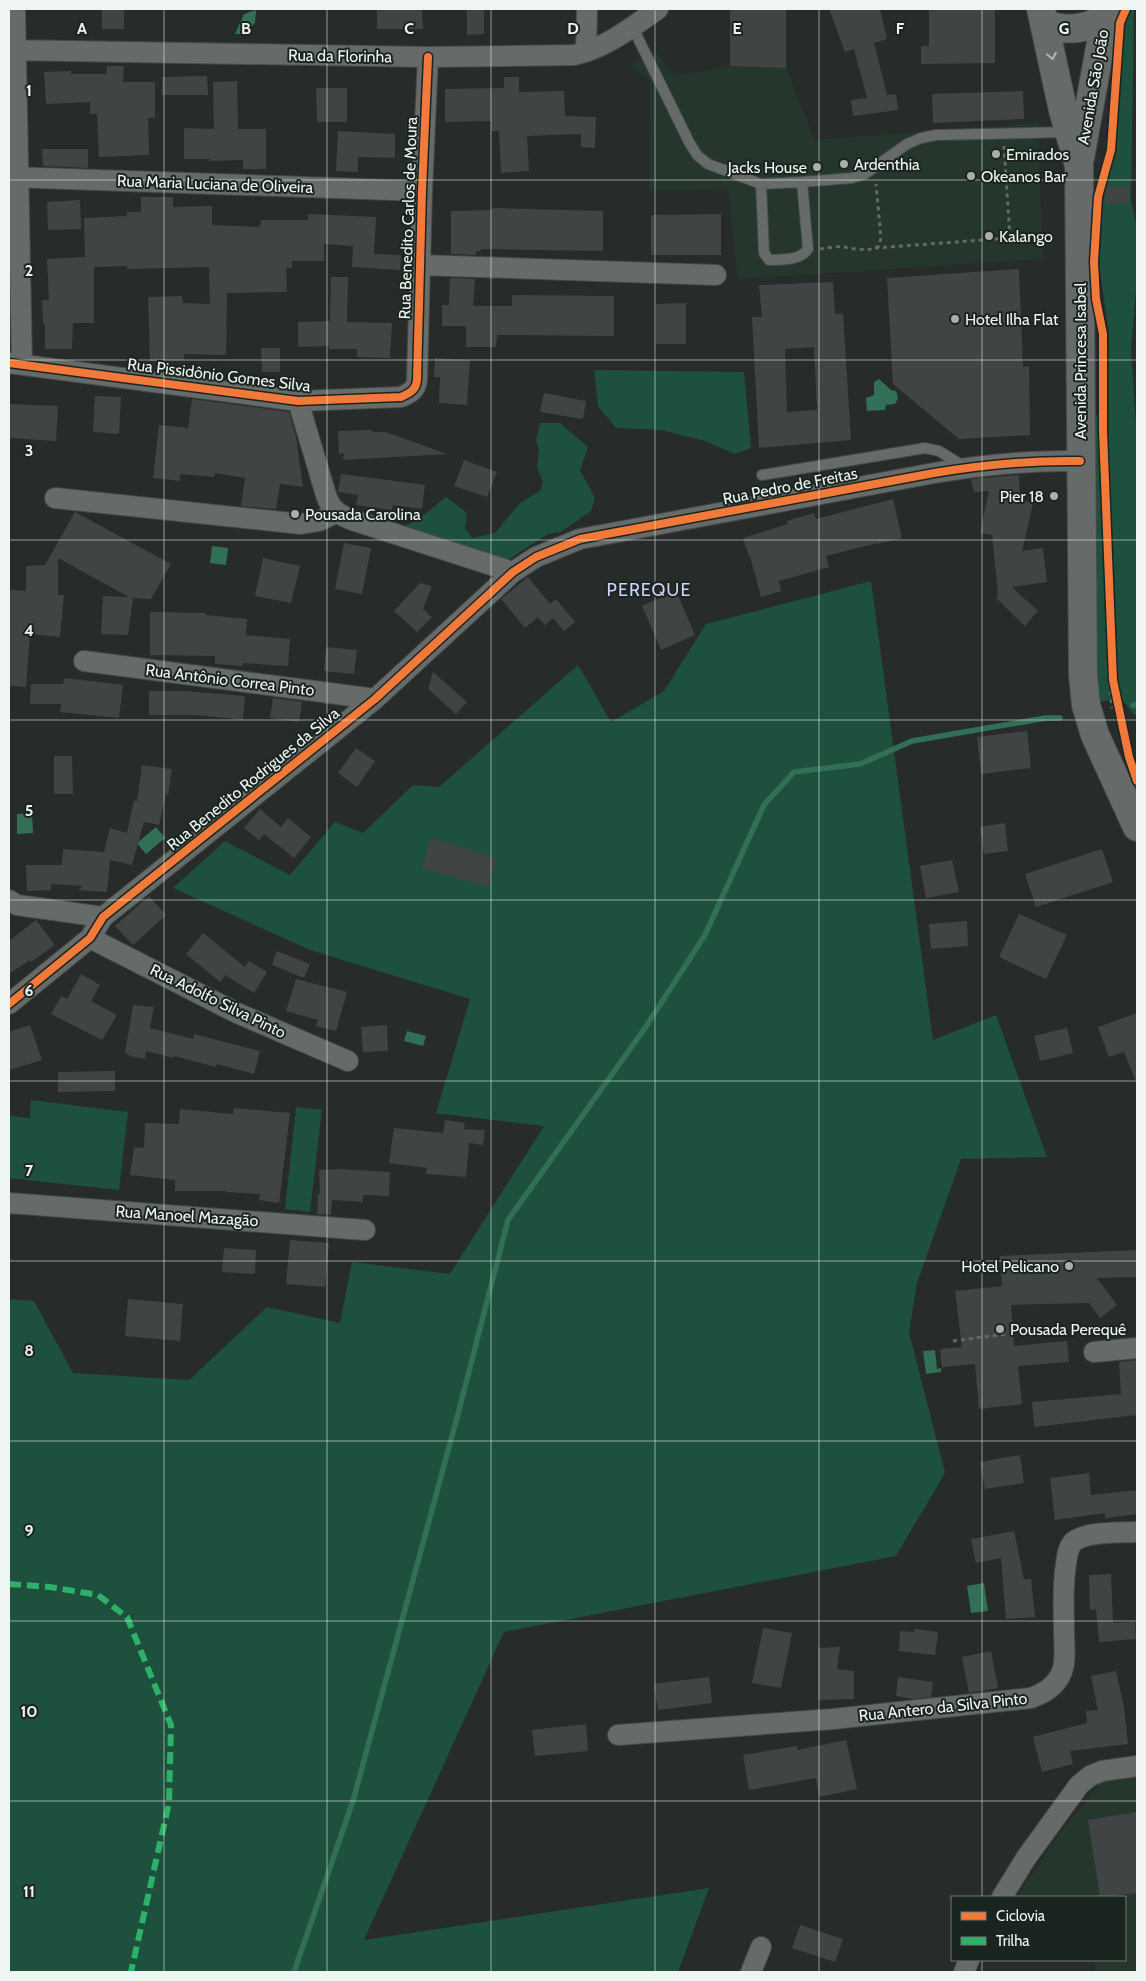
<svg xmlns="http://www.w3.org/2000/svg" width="1146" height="1981" font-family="Cabin,sans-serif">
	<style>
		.built { fill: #25362d }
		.green { fill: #1d503d }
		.water { fill: #326f57 }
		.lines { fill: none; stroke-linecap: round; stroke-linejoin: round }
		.stream { stroke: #326f57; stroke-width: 5.5 }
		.building { fill: #414444; fill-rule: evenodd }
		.service-casing { stroke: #454a48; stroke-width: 12 }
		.minor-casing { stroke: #454a48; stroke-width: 22 }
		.secondary-casing { stroke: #454a48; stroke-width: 30 }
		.path { stroke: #656867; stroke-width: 3; stroke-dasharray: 4 4; stroke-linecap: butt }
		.service { stroke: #666a68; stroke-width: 10 }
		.minor { stroke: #666a68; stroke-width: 20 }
		.secondary { stroke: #666a68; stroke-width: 28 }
		.quiet { stroke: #2db169; stroke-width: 6; stroke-dasharray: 12 6; stroke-linecap: butt }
		.cycleway-casing { stroke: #1b2520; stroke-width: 11 }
		.cycleway { stroke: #f17a3a; stroke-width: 8 }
		.oneway { stroke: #b1b6b4 }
		.grid { fill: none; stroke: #eff5f2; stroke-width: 1; stroke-opacity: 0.55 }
		.poi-dot { fill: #a9afac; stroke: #1b2520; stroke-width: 2 }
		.labels { text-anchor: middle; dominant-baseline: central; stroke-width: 4; stroke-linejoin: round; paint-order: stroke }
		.street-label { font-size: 16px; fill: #eff5f2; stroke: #1b2520 }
		.poi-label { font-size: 16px; fill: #eff5f2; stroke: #1b2520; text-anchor: start }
		.neighbourhood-label { font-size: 18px; letter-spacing: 1px; fill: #d1d0fb; stroke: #1b2520 }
		.grid-label { font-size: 16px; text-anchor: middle; font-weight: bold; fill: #eff5f2; stroke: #1b2520; stroke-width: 4; stroke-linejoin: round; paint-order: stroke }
	</style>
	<rect width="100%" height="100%" fill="#272c2a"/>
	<path class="built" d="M654,50L675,76L730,66L786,68L815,140L1037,123L1043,259L738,279L728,189L649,191L650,81L630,66Z
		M1137,1776V1972H1095V1960H1125V1897H1017L1058,1835L1104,1779Z"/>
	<path class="green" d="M1116,9H1134L1131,200L1137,228V279L1131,348L1137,441V717L1120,698L1090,704L1088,420L1108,408L1109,334L1099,265Z
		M594,370L744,372L751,448L735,454L705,441L661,430L616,428L598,406Z
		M540,423H560L588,447L580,470L595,498L591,511L561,532L548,534L509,559H488L403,527L420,518L446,497L467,513L465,528L472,538L495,533L520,503L540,491L543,482L537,468L539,449L536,440Z
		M871,581L933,1040L996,1015L1047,1157L961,1159L917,1283L909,1332L945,1473L896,1556L504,1632L364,1940L709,1888L678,1972H9V1299L34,1301L73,1373L189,1380L267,1307L340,1323L352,1262L450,1274L544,1126L436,1113L470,999L310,950L173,888L225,841L290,875L335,822L363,833L413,785L439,787L578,665L611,722L664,691L706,624Z
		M1137,768V814L1119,775Z
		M31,1100L128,1112L119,1190L9,1178V1116L30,1118Z
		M296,1107L322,1110L310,1212L285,1209Z"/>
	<path class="water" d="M256,10L255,23L243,34H235L244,14Z
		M879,379L891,390L896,391L898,398L895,404L886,405L885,410L867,411L866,398L874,395V382Z
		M212,546L228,548L226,565L210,563Z
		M32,813L33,833L17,834V814Z
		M156,827L165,838L146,854L137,843Z
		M407,1031L426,1036L423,1046L404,1041Z
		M935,1350L937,1369L941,1368V1372L926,1374L923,1351Z
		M984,1583L988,1611L971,1613L967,1586Z"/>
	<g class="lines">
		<path class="stream" d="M1133,705H1137
			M294,1972L353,1801L458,1414L508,1220L645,1028L705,935L764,805L794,772L860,764L912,741L1046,718H1060"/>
	</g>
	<path class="building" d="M102,9H124V29H102Z
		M377,9H422L423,29H377Z
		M467,9H484V34L467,35Z
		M730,9H786V68L730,66Z
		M829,9H880L887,39L874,43L887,95L896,94L898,110L853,116L851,100L867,98L854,49L845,52Z
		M929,9H995V63L921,64V46H929Z
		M107,66H124L123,82H155V118H148L149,155L99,157L97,114H90V102L46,104L44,72L71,71V74H107Z
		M207,76L208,95H162V77Z
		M504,77H519V92L564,91L565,116L596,117L595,148L581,147V134L527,136L529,171L501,173L499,131H491V121L445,122V89L504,88Z
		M237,81L238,129H266V169H243V160L210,161V159H184V128L214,129L213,82Z
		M316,88H347V122H317Z
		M1023,91L1024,119L933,123L932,94Z
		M338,131L395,134V158L358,157V172L336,171Z
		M42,149H88V168L43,166Z
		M1105,187H1129V204H1105Z
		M141,197H173V207L212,206V225L260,227L261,220H308V214L376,217L374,254L401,255L400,270L352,267L353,246L324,244V261H292V268H286L287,292L227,293L226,355L184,354V360L150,361L148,297L182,296L183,303L210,304L209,267L127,269V266L94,267V323H73L72,349H45V324H43L42,300H49L47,259L85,257L84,218L127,216L126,212H141Z
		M80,200L81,229L48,230L47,202Z
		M492,208L603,211V251L481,249V251H476V255L451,254V211L492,210Z
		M721,214V255H651V215Z
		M1019,269L1023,367L1029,366L1030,435L959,439L893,384L887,278Z
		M331,277H348L347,322L392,323L390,358L357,357V349H329V346L298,347V322L330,321Z
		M450,278L475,279L473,306H512V295L614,296V336L497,335L496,347H466V326H442V305H449Z
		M833,282L835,314H843L851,440L759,448L752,317H762L759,285ZM814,347L817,410L787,412L785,349Z
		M686,303V344H656V304Z
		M261,348H280V372H262Z
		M435,358L470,360L467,405L439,403L440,377H434Z
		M544,393L586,401L583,419L540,412Z
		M95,396L121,397L119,434L93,432Z
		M192,399L289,412L296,437L303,487L280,484L276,509L241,506L245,478L215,473L214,477L180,474V481L153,478L159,425L188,428Z
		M9,404L58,406L56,441L9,438Z
		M372,430V432H386L447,454L343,460L344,453L339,454L338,431Z
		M464,460L497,472L487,497L454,486Z
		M341,474L425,485L422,509L393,505L392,510L356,505L358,495L338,492Z
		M1019,475L1020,500L1033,503L1022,551L1043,548L1047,582L1012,587L1038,611L1025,626L996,598L998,594L992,535L980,533L989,491L974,492L971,479Z
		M893,499L902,538L877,544V543L826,556L829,567L779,581L781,591L761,597L750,556L749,557L743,538L788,524L787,521L814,513L816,519Z
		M75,512L171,564L151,599L133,598L128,635L101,634L103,596L129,597L58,558V595H64L60,637L30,634L26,687L9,686V590L26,591V566L45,565Z
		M344,543L371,548L362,594L335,589Z
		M263,558L300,566L291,603L255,596Z
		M528,577L550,604L556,599L575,622L564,631L553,618L545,625L538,617L525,628L501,599Z
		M420,583L432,586L423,609L432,617L417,632L394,611Z
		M676,591L695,635L661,650L642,606Z
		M150,612L206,613V615L247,619L246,635L290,639L288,666L243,663L242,666L215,664V656L150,655Z
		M326,647L357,650L354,674L324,671Z
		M433,672L467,702L456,714L428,689Z
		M64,678L123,685L119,718L60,712L61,704H30L31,684H63Z
		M149,691H184L245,696L243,720L198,715H149Z
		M273,698L302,702L299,722L270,718Z
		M1027,731L1031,768L981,774L977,737Z
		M356,748L375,761L357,787L338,773Z
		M54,756H72L73,794H54Z
		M142,765L172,769L168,795L166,794L159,825L144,822L132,865L110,860L107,892L78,890L83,886L51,884V890L27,891L26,865H62L63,849L104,852L110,828L127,833L134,800L137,801Z
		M260,809L281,827L288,818L311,837L294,858L264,834L259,840L244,828Z
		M1005,823L1008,851L984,854L980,827Z
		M431,838L497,858L488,887L422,868Z
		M1102,849L1113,882L1036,907L1025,874Z
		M952,860L959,892L926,898L920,866Z
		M149,896L166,915L133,945L115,926Z
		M1019,914L1067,935L1046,979L999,957Z
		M36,920L55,945L31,962L30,960L9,974V941Z
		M967,921L968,946L931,949L929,924Z
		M203,933L245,967L249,961L267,972L254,993L225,975L220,982L186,954Z
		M277,951L310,964L304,978L272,965Z
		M81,974L100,985L91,1001L117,1015L102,1040L51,1014L61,996L67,999Z
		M296,979L347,992L336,1031L316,1026L318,1020L286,1011Z
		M133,1005L154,1007L150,1028L193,1039L194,1034L260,1051L254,1074L217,1064L216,1067L174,1056L173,1058L146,1051L145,1059L130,1056L125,1053Z
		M1137,1013V1084L1124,1052L1109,1057L1098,1027Z
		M30,1025L42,1060L9,1070V1032Z
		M387,1025L388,1051L363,1052L361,1027Z
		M1067,1028L1073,1053L1040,1061L1034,1036Z
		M115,1071V1091L58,1092V1072Z
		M234,1108L290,1113L279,1203L259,1200L260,1194L226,1192V1191H175V1180L130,1175L134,1147L144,1148L145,1123L179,1124L180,1109L233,1114Z
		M445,1120L465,1123L464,1129L485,1130L483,1145L469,1143L466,1177L426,1174L427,1168L389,1163L394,1128L443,1133Z
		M338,1169L390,1172L389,1196L363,1195V1202L332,1200L331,1215L317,1214L318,1194H320L319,1170Z
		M290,1240L329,1243L325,1287L286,1284Z
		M224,1248L256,1250L255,1274L222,1272Z
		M1137,1250V1277L1097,1278L1117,1305L1100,1318L1089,1303L1011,1305L1014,1346L1067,1341L1069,1362L1018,1366L1022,1404L979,1409L975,1364L942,1367L940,1349L962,1347L955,1291L1002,1286L1000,1256Z
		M128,1299L183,1304L180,1341L125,1336Z
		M1137,1360V1415L1034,1427L1032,1402L1121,1394L1119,1362Z
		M1020,1455L1024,1483L985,1489L980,1462Z
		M1089,1473L1091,1495L1137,1490V1514L1105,1518V1513L1055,1520L1050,1478Z
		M1014,1531L1024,1579H1031L1035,1617L1006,1619L1001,1558L976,1563L971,1539Z
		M1111,1574L1113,1623L1135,1622L1136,1639L1099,1642L1096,1609L1090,1610L1089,1575Z
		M763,1628L792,1633L781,1688L752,1683Z
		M914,1629L938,1632L935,1655L899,1651L900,1631L914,1632Z
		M840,1647L837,1669L854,1671V1699L818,1700V1648Z
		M991,1651L998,1688L969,1693L962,1657Z
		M1116,1671L1124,1707L1128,1744L1070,1751L1073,1764L1042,1772L1033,1737L1087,1723L1086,1711L1098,1710L1091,1676Z
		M709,1677L712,1703L658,1710L654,1684Z
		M898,1677L933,1682L931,1697L913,1699L896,1696Z
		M586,1724L588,1751L535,1756L532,1730Z
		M846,1740L857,1789L819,1797L816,1778L749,1790L743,1755L797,1746V1750Z
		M1137,1812V1893L1100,1897L1088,1820Z
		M800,1925L843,1939L835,1962L792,1948Z"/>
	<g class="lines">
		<g class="service-casing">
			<path id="service" d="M632,26L689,142L697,155L708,164L761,184L802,182L808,249C800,261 782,259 769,260L764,253L761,184
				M802,182L852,178L865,174L907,144L921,138L936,135L1068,132
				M762,475L925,448L939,451L965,467"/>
		</g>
		<g class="minor-casing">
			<path id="minor" d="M15,9L22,364
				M9,50L428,57L574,55C606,48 632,27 658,9
				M586,52L587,9
				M9,177L422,191
				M420,265L716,275
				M9,363L298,401L401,397C410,393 416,390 417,380L422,191L428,57
				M298,401L326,495C331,510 338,514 352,520L513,572
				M55,498L301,524L319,521L336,513
				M84,661L375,699
				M9,900L17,905L103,917
				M90,938L237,1013L348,1061
				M9,1004L90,938L103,917L375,699L513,572L536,557L580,539L934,473C982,465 1031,460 1080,461
				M9,1203L365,1230
				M1094,1352L1137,1348
				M618,1735L833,1719L1031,1698C1045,1693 1059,1684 1063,1668C1066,1657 1064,1644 1064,1633C1064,1610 1062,1586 1066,1564C1067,1556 1068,1548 1073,1542C1086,1531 1120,1533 1137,1532
				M1002,1897L1026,1858L1079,1785L1090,1776L1102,1771L1137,1766
				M751,1972L761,1947
				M964,1972L969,1960"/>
		</g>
		<g class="secondary-casing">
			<path id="secondary" d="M1041,9L1063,110L1079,165L1083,675L1086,705L1095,735L1137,827
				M1045,24C1067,32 1084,29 1105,19
				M1080,158L1107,9"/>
		</g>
		<path class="path" d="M875,248L1010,238L1004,146
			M820,249C827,248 837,246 844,247C854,249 870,252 879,246L881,238L876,184
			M1108,667L1112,708
			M953,1341L1006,1334"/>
		<use href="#service" class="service"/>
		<use href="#minor" class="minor"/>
		<use href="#secondary" class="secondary"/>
		<path class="quiet" d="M9,1584L50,1587L98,1595L127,1617L171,1725L169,1803L131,1972"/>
		<g class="cycleway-casing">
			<path id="cycleway" d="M1126,9L1120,23L1111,150L1098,197L1094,262L1096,299L1103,334V431L1113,680L1129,757L1137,781
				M9,363L298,401L401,397C410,393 416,390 417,380L422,191L428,57
				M9,1004L90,938L103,917L375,699L513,572L536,557L580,539L934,473C982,465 1031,460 1080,461"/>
		</g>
		<use href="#cycleway" class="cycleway"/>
	</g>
	<defs><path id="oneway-chevron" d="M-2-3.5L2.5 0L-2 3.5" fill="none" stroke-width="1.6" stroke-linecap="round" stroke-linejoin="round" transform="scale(1.25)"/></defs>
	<use class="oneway" href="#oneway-chevron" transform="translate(1052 56) rotate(79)"/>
	<path class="grid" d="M164,9V1972M327,9V1972M491,9V1972M655,9V1972M819,9V1972M982,9V1897M9,180H1137M9,360H1137M9,540H1137M9,720H1137M9,900H1137M9,1081H1137M9,1261H1137M9,1441H1137M9,1621H1137M9,1801H1137M982,1960V1972"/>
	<g class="poi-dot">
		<circle cx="996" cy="154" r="5"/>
		<circle cx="844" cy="164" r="5"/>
		<circle cx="817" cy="167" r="5"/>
		<circle cx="971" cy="176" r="5"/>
		<circle cx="989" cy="236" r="5"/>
		<circle cx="955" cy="319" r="5"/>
		<circle cx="1054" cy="496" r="5"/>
		<circle cx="295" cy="514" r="5"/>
		<circle cx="1069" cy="1266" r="5"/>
		<circle cx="1000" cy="1329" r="5"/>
	</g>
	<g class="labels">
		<g class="street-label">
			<text transform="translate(340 56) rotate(1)">Rua da Florinha</text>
			<text transform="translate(1093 87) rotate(-80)">Avenida São João</text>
			<text transform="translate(215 184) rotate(2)">Rua Maria Luciana de Oliveira</text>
			<text transform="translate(408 218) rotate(-88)">Rua Benedito Carlos de Moura</text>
			<text transform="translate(1080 361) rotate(-90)">Avenida Princesa Isabel</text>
			<text transform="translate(219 375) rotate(7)">Rua Pissidônio Gomes Silva</text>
			<text transform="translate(790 486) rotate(-11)">Rua Pedro de Freitas</text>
			<text transform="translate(230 680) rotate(7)">Rua Antônio Correa Pinto</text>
			<text transform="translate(253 779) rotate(-39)">Rua Benedito Rodrigues da Silva</text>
			<text transform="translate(218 1001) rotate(26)">Rua Adolfo Silva Pinto</text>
			<text transform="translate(187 1216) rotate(4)">Rua Manoel Mazagão</text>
			<text transform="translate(943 1707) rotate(-6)">Rua Antero da Silva Pinto</text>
		</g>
		<g class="poi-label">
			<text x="1006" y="154">Emirados</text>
			<text x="854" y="164">Ardenthia</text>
			<text x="807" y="167" text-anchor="end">Jacks House</text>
			<text x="981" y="176">Okeanos Bar</text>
			<text x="999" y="236">Kalango</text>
			<text x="965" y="319">Hotel Ilha Flat</text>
			<text x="1044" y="496" text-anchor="end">Pier 18</text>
			<text x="305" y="514">Pousada Carolina</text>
			<text x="1059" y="1266" text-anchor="end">Hotel Pelicano</text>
			<text x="1010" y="1329">Pousada Perequê</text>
		</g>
		<g class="neighbourhood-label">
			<text x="649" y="590">PEREQUE</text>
		</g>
	</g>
	<g class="grid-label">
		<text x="82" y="34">A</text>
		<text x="246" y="34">B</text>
		<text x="409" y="34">C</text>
		<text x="573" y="34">D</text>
		<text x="737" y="34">E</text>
		<text x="900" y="34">F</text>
		<text x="1064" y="34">G</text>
		<text x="29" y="96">1</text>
		<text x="29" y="276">2</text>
		<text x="29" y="456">3</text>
		<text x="29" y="636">4</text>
		<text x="29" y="816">5</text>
		<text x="29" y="996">6</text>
		<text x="29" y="1176">7</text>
		<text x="29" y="1356">8</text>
		<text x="29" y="1536">9</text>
		<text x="29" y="1717">10</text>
		<text x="29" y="1897">11</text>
	</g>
	<rect width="1146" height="1981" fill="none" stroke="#eff5f2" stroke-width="20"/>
	<rect x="951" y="1896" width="175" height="65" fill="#1b2520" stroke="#707874"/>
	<rect x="961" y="1912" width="25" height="8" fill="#f17a3a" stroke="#707874"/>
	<text x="996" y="1921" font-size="15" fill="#eff5f2">Ciclovia</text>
	<rect x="961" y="1937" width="25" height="8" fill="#2db169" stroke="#707874"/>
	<text x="996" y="1946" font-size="15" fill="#eff5f2">Trilha</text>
</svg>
